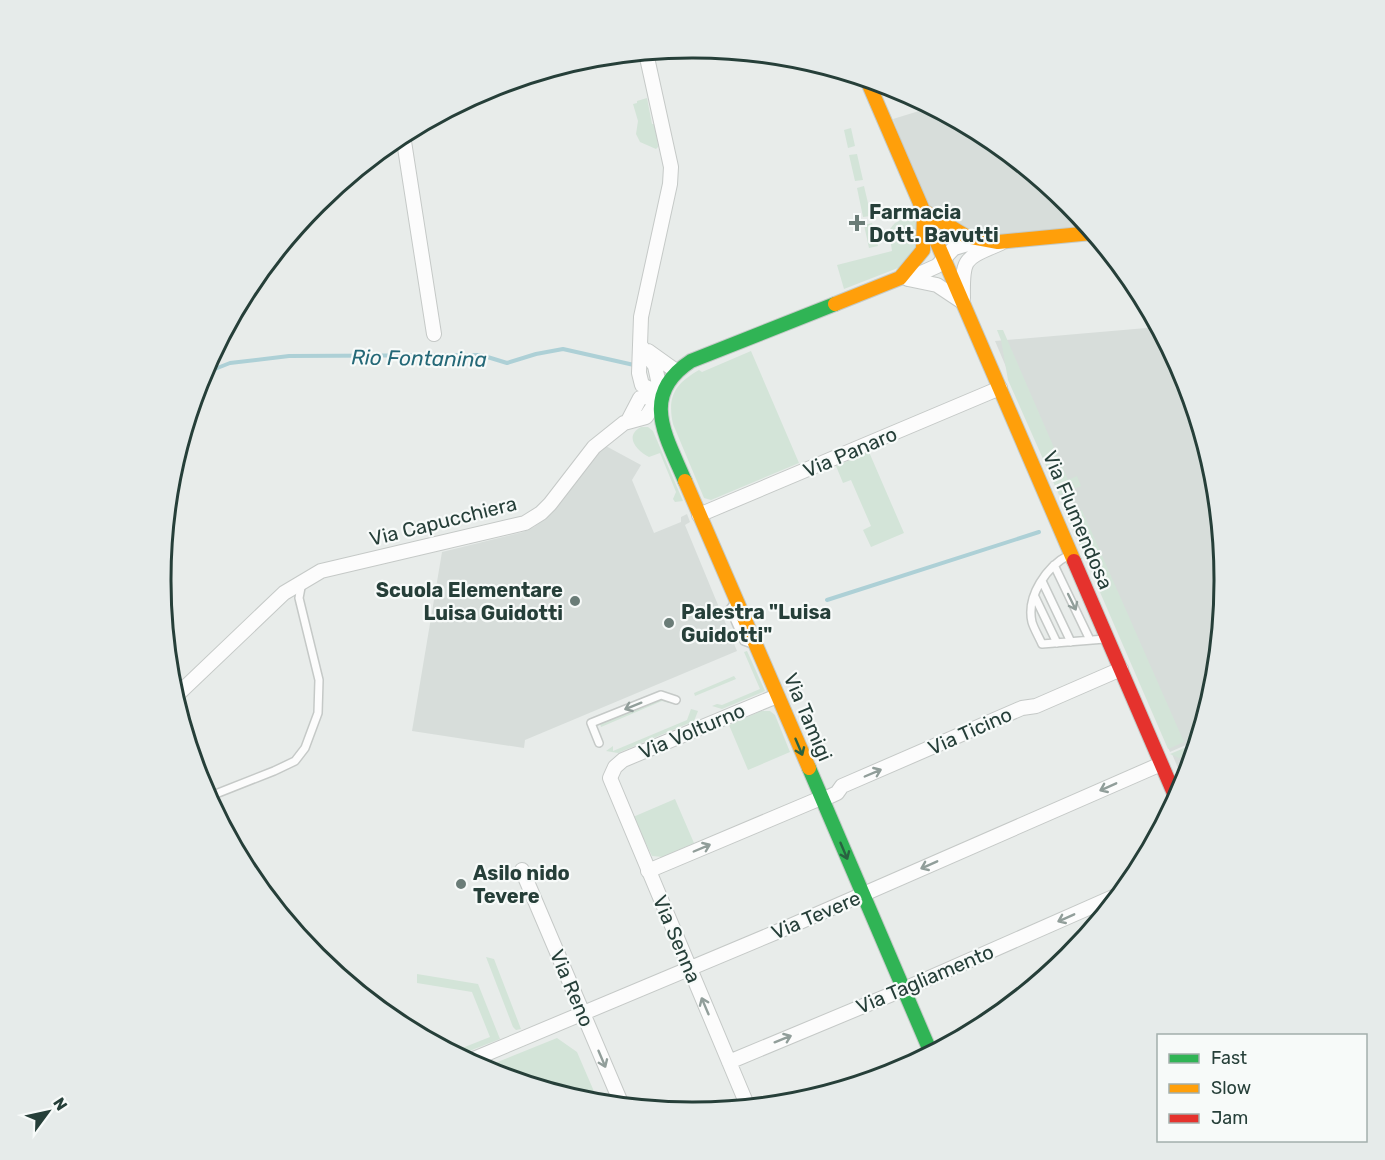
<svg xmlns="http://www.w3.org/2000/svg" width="1385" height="1160" font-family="Rubik,sans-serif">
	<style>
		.built { fill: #d7ddda }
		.green { fill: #d3e4d8 }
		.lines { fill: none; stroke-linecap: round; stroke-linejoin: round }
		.stream { stroke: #add0d6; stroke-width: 4 }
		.lane-casing { stroke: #c5c9c7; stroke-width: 10 }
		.street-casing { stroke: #c5c9c7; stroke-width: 16 }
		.fast-casing { stroke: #c4cac7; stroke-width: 16 }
		.slow-casing { stroke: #c4cac7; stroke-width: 16 }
		.jam-casing { stroke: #c4cac7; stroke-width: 16 }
		.lane { stroke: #fcfcfc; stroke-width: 7 }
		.street { stroke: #fcfcfc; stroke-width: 14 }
		.fast { stroke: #30b455; stroke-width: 14 }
		.slow { stroke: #ff9f0a; stroke-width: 14 }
		.jam { stroke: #e5322d; stroke-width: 14 }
		.oneway { stroke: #919e9a }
		.oneway2 { stroke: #296241 }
		.poi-dot { fill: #6a7c77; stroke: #f7faf9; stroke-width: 2 }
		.labels { text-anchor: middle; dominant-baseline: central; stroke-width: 4.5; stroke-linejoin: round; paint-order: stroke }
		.poi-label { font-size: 20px; font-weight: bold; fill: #263f39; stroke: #f7faf9; text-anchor: start }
		.street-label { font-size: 20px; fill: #263f39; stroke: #f7faf9 }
		.water-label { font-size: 21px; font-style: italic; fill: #246877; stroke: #f7faf9 }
		.rim { fill: none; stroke: #263f39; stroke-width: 3 }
	</style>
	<rect width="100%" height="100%" fill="#e8ecea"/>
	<path class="built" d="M932,107L988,138L1069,204L1093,234L1001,242L947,259L893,119Z
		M1158,327L1184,377L1214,477L1224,580L1214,684L1197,740L1170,752L995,341Z
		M604,445L641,465L632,480L654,533L681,522V517L687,514L690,522L685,525L737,651L525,740L524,748L412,731L442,552L523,532L534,527L551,514L559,505Z
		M1196,744L1184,782L1172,754Z"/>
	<path class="green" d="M647,98L652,124H656L658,147L656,149L640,142L636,134L638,121L633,104L637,103V101Z
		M851,128L855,146L848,148L844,130Z
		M857,154L863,180L855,181L849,155Z
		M864,186L871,216L863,217L857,188Z
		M912,215L918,227L920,241L903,266L844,289L837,265L892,251L889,230L895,223Z
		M872,223L878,246L869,248L864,225Z
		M997,330H1003L1068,480L1077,476L1081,486L1059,495L1008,380L1001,340Z
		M751,351L799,463L711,500L704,498L673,424C667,396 675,384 699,370L702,372Z
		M641,427H648L653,431L683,501L675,502L673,499L676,492L660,453L649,457C636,450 624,436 641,427Z
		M869,452L904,533L871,547L863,530L871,526L851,480L843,483L836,466Z
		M1082,510L1184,742L1168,749L1067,516Z
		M747,651L765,691L722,709L712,706L717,704L722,705L760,689L744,652Z
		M734,676L736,679L695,696L694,693Z
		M661,698L673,701L669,703L662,701L601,727L600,724Z
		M691,709L698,711L694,721L618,753L606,751L613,746V751L687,720Z
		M761,711H770L775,715L790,752L748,770L729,725Z
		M1196,743L1194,752L1179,758L1170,754Z
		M675,799L694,843L663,857L652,856L633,817Z
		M486,957L494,959L521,1029L516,1030L513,1027Z
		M417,974L478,984L500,1039L459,1055L452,1052L490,1037L472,992L417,983Z
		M557,1038L577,1052L599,1103L588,1102L483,1068Z"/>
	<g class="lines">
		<path class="stream" d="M202,374L230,363L289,356L481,355L507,363L536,354L563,349L634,365
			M827,600L1039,532"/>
		<g class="lane-casing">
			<path id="lane" d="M1069,555C1047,566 1026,596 1032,622C1034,629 1039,637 1042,644L1105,639
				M1054,565L1090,640
				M1042,581L1071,642
				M1035,597L1057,643
				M733,605L730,609L744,641L752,644
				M599,743L591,723L661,695L676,700
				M208,797L274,771L295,761L305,748L318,713L319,680L299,598L302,582"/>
		</g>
		<g class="street-casing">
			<path id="street" d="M646,53L671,167L670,184L641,317L639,373L642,385L661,394
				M403,135L434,334
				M908,279L937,266L954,248L978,241
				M908,279L937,285L961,301
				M963,298C962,256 965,259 1001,243
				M641,346L655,366L661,394
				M648,351L676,371
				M699,515L1000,388
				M175,697L284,593L321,571L525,523L541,513L550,504L594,447L624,423L646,417L661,394L640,398L628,421
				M822,800L837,793L842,786L1022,708L1036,706L1121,669
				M522,870L622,1105
				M648,871L821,798
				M469,1061L779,931L1161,764
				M729,1062L909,987L1120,894
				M748,1107L610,778L615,767L623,760L777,696"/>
		</g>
		<g class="fast-casing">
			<path id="fast" d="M685,481C666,436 639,395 691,361L835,304
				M809,768L931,1053"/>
		</g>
		<g class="slow-casing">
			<path id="slow" d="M867,80L1074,561
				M835,304L900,278L923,250L924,211L966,236L998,242L1092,233
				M685,481L809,768"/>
		</g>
		<g class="jam-casing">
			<path id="jam" d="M1074,561L1176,798"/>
		</g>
		<use href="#lane" class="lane"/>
		<use href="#street" class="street"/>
		<use href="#fast" class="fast"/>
		<use href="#slow" class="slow"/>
		<use href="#jam" class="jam"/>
	</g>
	<defs><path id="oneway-shaft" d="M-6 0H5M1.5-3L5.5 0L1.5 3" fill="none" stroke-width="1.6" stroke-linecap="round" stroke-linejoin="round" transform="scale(1.5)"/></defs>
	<g class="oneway">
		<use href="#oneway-shaft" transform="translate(1072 602) rotate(64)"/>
		<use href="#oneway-shaft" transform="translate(633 706) rotate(158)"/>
		<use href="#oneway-shaft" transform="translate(873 773) rotate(-23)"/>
		<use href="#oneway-shaft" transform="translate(1108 787) rotate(156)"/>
		<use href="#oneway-shaft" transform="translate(702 848) rotate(-23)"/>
		<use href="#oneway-shaft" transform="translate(929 865) rotate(156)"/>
		<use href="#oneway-shaft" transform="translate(1066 918) rotate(156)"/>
		<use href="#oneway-shaft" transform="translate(705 1006) rotate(-113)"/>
		<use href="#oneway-shaft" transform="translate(783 1039) rotate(-22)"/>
		<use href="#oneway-shaft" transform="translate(602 1059) rotate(67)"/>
	</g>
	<g class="oneway2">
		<use href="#oneway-shaft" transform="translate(799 747) rotate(67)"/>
		<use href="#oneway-shaft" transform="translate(844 851) rotate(67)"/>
	</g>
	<g class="poi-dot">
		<path d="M854 214h6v6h6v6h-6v6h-6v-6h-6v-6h6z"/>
		<circle cx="575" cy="601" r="6"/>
		<circle cx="669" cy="623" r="6"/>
		<circle cx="461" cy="884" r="6"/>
	</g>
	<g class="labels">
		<g class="poi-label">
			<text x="869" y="212">Farmacia<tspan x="869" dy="23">Dott. Bavutti</tspan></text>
			<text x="563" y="590" text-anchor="end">Scuola Elementare<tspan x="563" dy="23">Luisa Guidotti</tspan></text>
			<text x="681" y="612">Palestra "Luisa<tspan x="681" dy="23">Guidotti"</tspan></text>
			<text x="473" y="873">Asilo nido<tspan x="473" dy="23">Tevere</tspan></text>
		</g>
		<g class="street-label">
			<text transform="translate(850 452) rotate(-23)">Via Panaro</text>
			<text transform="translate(1078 520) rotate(67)">Via Flumendosa</text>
			<text transform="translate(443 521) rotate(-14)">Via Capucchiera</text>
			<text transform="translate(808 717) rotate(67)">Via Tamigi</text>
			<text transform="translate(692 731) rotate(-23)">Via Volturno</text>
			<text transform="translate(970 731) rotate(-24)">Via Ticino</text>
			<text transform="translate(816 915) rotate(-23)">Via Tevere</text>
			<text transform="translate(677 939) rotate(67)">Via Senna</text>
			<text transform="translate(925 979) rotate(-23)">Via Tagliamento</text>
			<text transform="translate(572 988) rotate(67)">Via Reno</text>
		</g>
		<g class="water-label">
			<text transform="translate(419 358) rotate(1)">Rio Fontanina</text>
		</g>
	</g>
	<path d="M0 0H1385V1160H0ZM692 58H693A521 521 0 0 1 1214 579V581A521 521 0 0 1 693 1102H692A521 521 0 0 1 171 581V579A521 521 0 0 1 692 58Z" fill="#e6ebea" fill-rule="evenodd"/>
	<path class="rim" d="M692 58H693A521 521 0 0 1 1214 579V581A521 521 0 0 1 693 1102H692A521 521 0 0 1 171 581V579A521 521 0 0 1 692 58Z"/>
	<rect x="1157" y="1034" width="210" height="108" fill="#f7faf9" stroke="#a3afac" stroke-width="1.5"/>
	<rect x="1169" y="1054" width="30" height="9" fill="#30b455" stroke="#a3afac" stroke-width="1.5"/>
	<text x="1211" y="1064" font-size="18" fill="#263f39">Fast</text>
	<rect x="1169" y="1084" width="30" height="9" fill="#ff9f0a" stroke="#a3afac" stroke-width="1.5"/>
	<text x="1211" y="1094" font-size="18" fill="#263f39">Slow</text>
	<rect x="1169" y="1114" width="30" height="9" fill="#e5322d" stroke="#a3afac" stroke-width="1.5"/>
	<text x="1211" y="1124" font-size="18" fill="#263f39">Jam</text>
	<g transform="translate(48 1112) rotate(57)" stroke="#f7faf9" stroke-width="4.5" paint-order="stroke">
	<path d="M0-4.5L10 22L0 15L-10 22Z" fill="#263f39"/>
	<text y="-9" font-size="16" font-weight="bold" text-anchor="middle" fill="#263f39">N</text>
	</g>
</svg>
